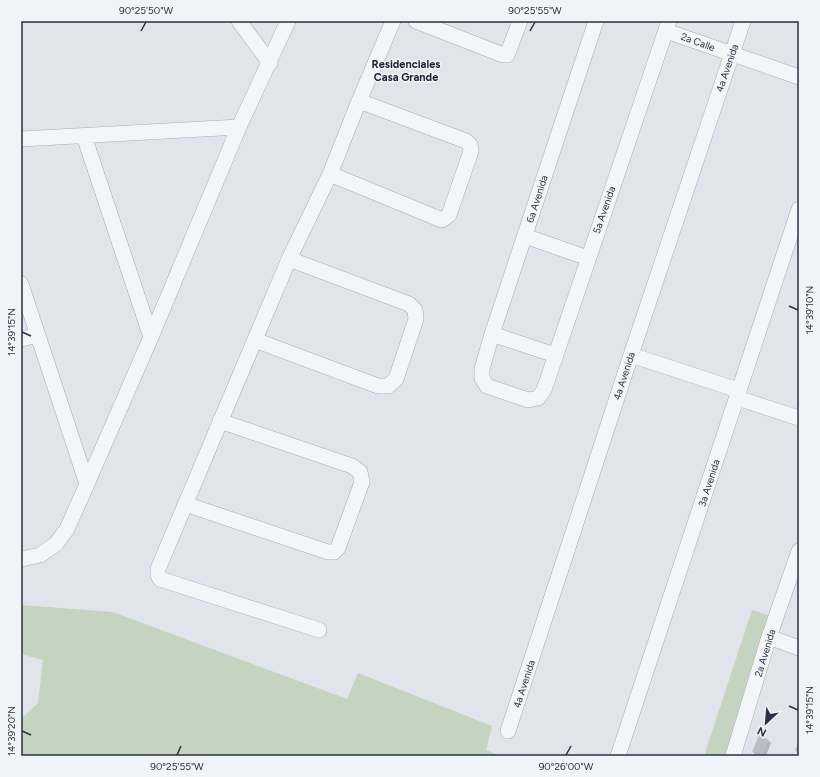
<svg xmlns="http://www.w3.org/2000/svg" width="820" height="777" font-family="Figtree,sans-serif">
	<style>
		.green { fill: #c5d4c1 }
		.shadow { fill: #0003 }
		.building { fill: #b8bdc8 }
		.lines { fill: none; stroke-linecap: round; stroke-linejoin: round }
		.minor-casing { stroke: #a6aab5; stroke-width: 16 }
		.minor { stroke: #f4f5f8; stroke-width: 15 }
		.ticks { fill: none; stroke: #283043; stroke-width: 1.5 }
		.labels { text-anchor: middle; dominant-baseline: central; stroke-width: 3; stroke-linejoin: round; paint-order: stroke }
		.street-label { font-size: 10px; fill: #283043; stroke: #f0f3f7 }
		.neighbourhood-label { font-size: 11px; font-weight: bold; fill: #1a2133; stroke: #f0f3f7 }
		.neatline { fill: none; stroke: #283043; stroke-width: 1.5 }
		.ticks-label { font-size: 10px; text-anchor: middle; fill: #283043 }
	</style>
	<rect width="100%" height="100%" fill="#e1e4ea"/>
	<path class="green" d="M21,605L113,612L347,699L358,673L492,726L486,750L501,756H21V719L38,703L43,660L21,654Z
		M752,610L768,615L729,756H704Z"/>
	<path class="shadow" d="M769,741L771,743L766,756L756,755L753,752Z
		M799,741V754L795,750Z"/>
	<path class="building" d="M759,735L769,740L763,754L752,752Z"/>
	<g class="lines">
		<g class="minor-casing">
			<path id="minor" d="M239,21L270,63
				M416,21L503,55H507L520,21
				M596,21L492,334L482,369V378L487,386L528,400L538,398L544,390L669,21
				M666,31L799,77
				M84,136L151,337
				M21,139L239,127
				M330,174L442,220L449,215L471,151L470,145L466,141L359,101
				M525,236L588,258
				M21,284L87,484
				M492,334L555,355
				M21,339L38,335
				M255,340L378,386H388L396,379L416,319L415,310L409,304L289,259
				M631,355L738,390
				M737,398L799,418
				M185,504L328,552H334L338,548L362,482L360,472L352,466L220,421
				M21,559L40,555L56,544L67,529L87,484L151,337L239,127L288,21
				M319,630L160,579L158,575V569L289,259L330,174L359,101L393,21
				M769,637L799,648
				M508,731L631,355L743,21
				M618,756L799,209
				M733,756L769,637L799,551"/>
		</g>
		<use href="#minor" class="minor"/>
	</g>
	<path class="ticks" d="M141,31L146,22M530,31L535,22M789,306L798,310M22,332L31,336M789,706L798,710M22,731L31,735M177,755L181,746M566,755L571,746"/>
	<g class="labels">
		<g class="street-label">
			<text transform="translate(698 42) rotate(20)">2a Calle</text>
			<text transform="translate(727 68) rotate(-71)">4a Avenida</text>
			<text transform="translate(537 199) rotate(-72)">6a Avenida</text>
			<text transform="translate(604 210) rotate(-71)">5a Avenida</text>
			<text transform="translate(624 376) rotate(-72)">4a Avenida</text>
			<text transform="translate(709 483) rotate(-72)">3a Avenida</text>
			<text transform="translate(765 653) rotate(-73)">2a Avenida</text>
			<text transform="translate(524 684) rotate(-72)">4a Avenida</text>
		</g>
		<g class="neighbourhood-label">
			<text x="406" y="64">Residenciales<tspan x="406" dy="13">Casa Grande</tspan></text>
		</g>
	</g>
	<rect width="820" height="777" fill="none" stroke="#f0f3f7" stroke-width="44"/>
	<g transform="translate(766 723) rotate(206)" stroke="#f0f3f7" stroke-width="3" paint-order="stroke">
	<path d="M0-3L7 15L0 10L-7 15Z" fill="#283043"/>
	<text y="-6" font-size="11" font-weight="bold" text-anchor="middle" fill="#283043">N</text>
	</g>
	<rect x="22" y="22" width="776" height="733" class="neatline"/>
	<g class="ticks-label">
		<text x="146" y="14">90°25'50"W</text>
		<text x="535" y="14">90°25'55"W</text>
		<text transform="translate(809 310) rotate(-90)" y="4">14°39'10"N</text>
		<text transform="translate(11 332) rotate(-90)" y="4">14°39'15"N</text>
		<text transform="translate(809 710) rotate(-90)" y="4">14°39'15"N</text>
		<text transform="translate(11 731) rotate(-90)" y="4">14°39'20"N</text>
		<text x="177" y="770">90°25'55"W</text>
		<text x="566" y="770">90°26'00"W</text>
	</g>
</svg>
